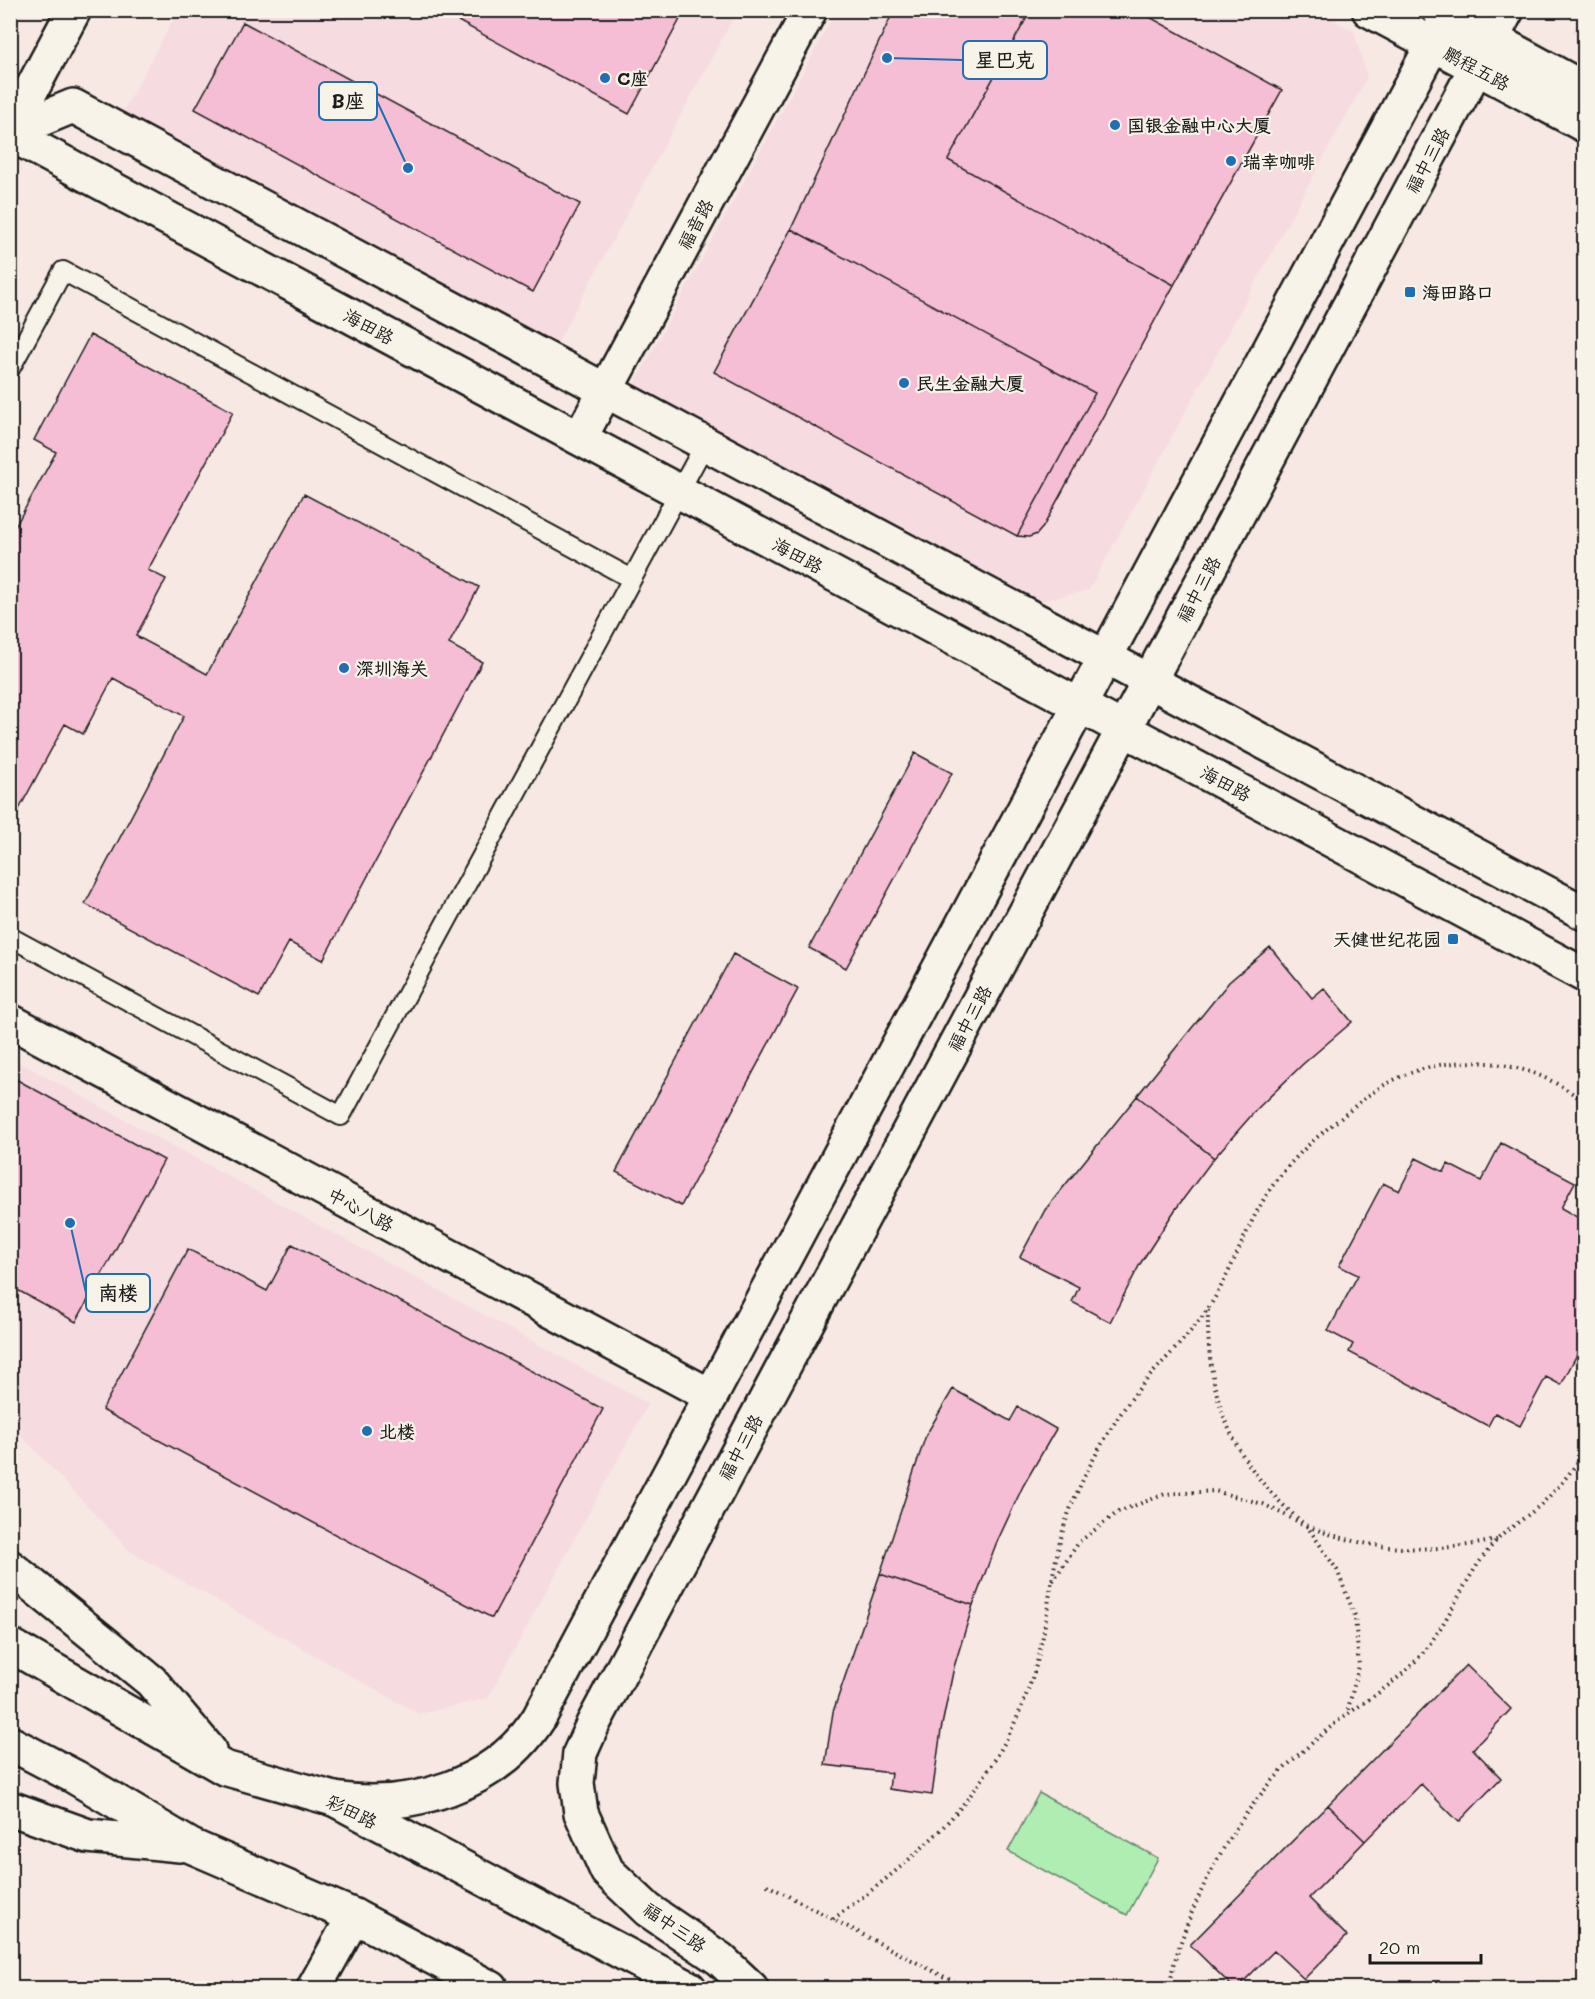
<svg xmlns="http://www.w3.org/2000/svg" width="1595" height="1999" font-family="Mali,'LXGW WenKai TC',sans-serif">
	<style>
		.built { fill: #f6dbe0 }
		.green { fill: #afedb3; stroke: #668468; stroke-width: 1.5 }
		.building { fill: #f5bed5; stroke: #1c1c1c; stroke-width: 1.5 }
		.lines { fill: none; stroke-linecap: round; stroke-linejoin: round }
		.lane-casing { stroke: #1c1c1c; stroke-width: 22 }
		.street-casing { stroke: #1c1c1c; stroke-width: 38 }
		.secondary-casing { stroke: #1c1c1c; stroke-width: 38 }
		.primary-casing { stroke: #1c1c1c; stroke-width: 38 }
		.path { stroke: #1c1c1c; stroke-width: 4; stroke-dasharray: 1.5 4.5; stroke-linecap: butt }
		.lane { stroke: #f7f3e8; stroke-width: 18 }
		.street { stroke: #f7f3e8; stroke-width: 33 }
		.secondary { stroke: #f7f3e8; stroke-width: 33 }
		.primary { stroke: #f7f3e8; stroke-width: 33 }
		.poi-dot { fill: #1f6fb2; stroke: #f7f3e8; stroke-width: 2 }
		.labels { text-anchor: middle; dominant-baseline: central; stroke-width: 4.5; stroke-linejoin: round; paint-order: stroke }
		.street-label { font-size: 18px; fill: #1c1c1c; stroke: #f7f3e8 }
		.poi-label { font-size: 18px; font-weight: bold; fill: #1c1c1c; stroke: #f7f3e8; text-anchor: start }
		.leader { fill: none; stroke: #1f6fb2; stroke-width: 2 }
		.callout-dot { fill: #1f6fb2; stroke: #f7f3e8; stroke-width: 2 }
		.callout { fill: #f7f3e8; stroke: #1f6fb2; stroke-width: 2 }
		.callout-label { font-size: 20px; text-anchor: middle; font-weight: bold; fill: #1c1c1c }
	</style>
	<rect width="100%" height="100%" fill="#f7e8e4"/>
	<filter id="ink" filterUnits="userSpaceOnUse"><feTurbulence type="fractalNoise" baseFrequency=".0167" numOctaves="2"/><feDisplacementMap in="SourceGraphic" scale="12" xChannelSelector="R" yChannelSelector="G"/><feConvolveMatrix kernelMatrix="1 2 1 2 8 2 1 2 1" color-interpolation-filters="sRGB"/></filter>
	<g filter="url(#ink)">
		<path class="built" d="M1316,10L1354,31L1367,77L1089,590L1035,602L634,385L836,11Z
			M178,11H737L555,347L122,113Z
			M1584,11V53L1581,52L1573,30Z
			M11,1058L648,1404L488,1698L419,1714L131,1552L11,1425Z"/>
		<path class="green" d="M1039,1793L1158,1858L1127,1915L1008,1851Z"/>
		<path class="building" d="M438,10H685L629,114Z
			M894,10H1031L948,160L1174,285L1043,527L1037,534L1029,537L1017,536L1095,393L791,229Z
			M1031,10H1137L1282,90L1174,285L948,160Z
			M243,22L580,204L533,292L195,109Z
			M791,229L1095,393L1017,536L714,372Z
			M90,335L233,412L148,570L166,579L136,636L207,674L304,494L479,587L449,644L482,662L323,960L289,942L259,997L85,904L184,716L113,678L83,734L65,724L10,826V536L56,452L34,440Z
			M915,753L952,773L846,968L809,948Z
			M1270,947L1312,998L1324,988L1352,1022L1303,1064L1257,1109L1214,1158L1137,1096L1229,982Z
			M733,954L798,989L681,1206L616,1172Z
			M10,1076L164,1160L76,1322L10,1286Z
			M1137,1096L1214,1158L1175,1210L1140,1264L1110,1322L1072,1302L1079,1287L1020,1257L1045,1210Z
			M1501,1143L1575,1182L1561,1208L1584,1221V1341L1561,1385L1546,1377L1520,1426L1495,1413L1488,1426L1349,1352L1353,1344L1328,1331L1358,1275L1339,1266L1383,1183L1399,1191L1416,1158L1444,1172L1448,1164L1481,1181Z
			M292,1244L603,1409L492,1618L102,1410L188,1249L267,1291Z
			M953,1389L1010,1421L1018,1407L1056,1429L1023,1486L996,1544L973,1605L880,1574L926,1435Z
			M880,1574L973,1605L954,1667L941,1730L932,1795L889,1789L891,1773L825,1765L833,1712Z
			M1466,1665L1511,1709L1473,1749L1501,1778L1459,1822L1421,1784L1365,1841L1328,1805Z
			M1328,1805L1365,1841L1309,1898L1347,1936L1304,1979L1274,1951L1237,1988H1234L1190,1945Z"/>
		<g class="lines">
			<g class="lane-casing">
				<path id="lane" d="M10,369L63,271L632,579
					M10,937L341,1116L705,444"/>
			</g>
			<g class="street-casing">
				<path id="street" d="M1369,10L1584,125
					M1439,10L1584,89
					M580,438L810,10
					M10,1021L711,1396
					M314,1988L354,1916"/>
			</g>
			<g class="secondary-casing">
				<path id="secondary" d="M10,130L74,10
					M10,132L73,106L1584,913
					M10,134L1584,975
					M334,1799C410,1811 496,1786 539,1718L1451,10
					M751,1988L720,1959L648,1910L607,1871L581,1813L577,1783L580,1753L593,1724L1507,10"/>
			</g>
			<g class="primary-casing">
				<path id="primary" d="M10,1567L151,1681L209,1750
					M10,1645L224,1768L334,1799L689,1988
					M10,1743L75,1777L191,1846L354,1916L491,1988
					M10,1808L88,1836L180,1845"/>
			</g>
			<path class="path" d="M1208,1310C1206,1399 1233,1464 1302,1522
				M1307,1526C1373,1552 1428,1554 1497,1540
				M1053,1581L1079,1542L1118,1512L1165,1494L1215,1491L1263,1504L1307,1526L1337,1570L1355,1616L1359,1666L1347,1713
				M767,1885L966,1988
				M833,1919C903,1868 963,1820 1005,1742C1024,1706 1039,1665 1045,1624C1052,1581 1057,1538 1075,1497C1092,1459 1112,1423 1138,1390C1161,1362 1187,1339 1207,1310C1233,1272 1245,1226 1271,1188C1290,1161 1314,1138 1341,1118C1355,1106 1370,1093 1386,1084C1449,1049 1529,1057 1584,1102
				M1168,1988C1187,1903 1236,1808 1303,1751C1318,1738 1333,1724 1349,1713C1374,1696 1399,1680 1420,1656C1451,1621 1465,1573 1498,1539C1508,1529 1522,1520 1533,1511C1553,1495 1570,1474 1584,1453"/>
			<use href="#lane" class="lane"/>
			<use href="#street" class="street"/>
			<use href="#secondary" class="secondary"/>
			<use href="#primary" class="primary"/>
		</g>
	</g>
	<g class="poi-dot">
		<circle cx="605" cy="78" r="6"/>
		<circle cx="1115" cy="125" r="6"/>
		<circle cx="1231" cy="161" r="6"/>
		<rect x="1404" y="286" width="12" height="12" rx="3"/>
		<circle cx="904" cy="383" r="6"/>
		<circle cx="344" cy="668" r="6"/>
		<rect x="1447" y="933" width="12" height="12" rx="3"/>
		<circle cx="367" cy="1431" r="6"/>
	</g>
	<g class="labels">
		<g class="street-label">
			<text transform="translate(1477 68) rotate(28)">鹏程五路</text>
			<text transform="translate(1427 160) rotate(-62)">福中三路</text>
			<text transform="translate(695 224) rotate(-62)">福音路</text>
			<text transform="translate(369 326) rotate(28)">海田路</text>
			<text transform="translate(798 555) rotate(28)">海田路</text>
			<text transform="translate(1198 589) rotate(-62)">福中三路</text>
			<text transform="translate(1226 783) rotate(28)">海田路</text>
			<text transform="translate(969 1018) rotate(-62)">福中三路</text>
			<text transform="translate(361 1209) rotate(28)">中心八路</text>
			<text transform="translate(740 1447) rotate(-62)">福中三路</text>
			<text transform="translate(352 1811) rotate(26)">彩田路</text>
			<text transform="translate(675 1927) rotate(35)">福中三路</text>
		</g>
		<g class="poi-label">
			<text x="617" y="78">C座</text>
			<text x="1127" y="125">国银金融中心大厦</text>
			<text x="1243" y="161">瑞幸咖啡</text>
			<text x="1422" y="292">海田路口</text>
			<text x="916" y="383">民生金融大厦</text>
			<text x="356" y="668">深圳海关</text>
			<text x="1441" y="939" text-anchor="end">天健世纪花园</text>
			<text x="379" y="1431">北楼</text>
		</g>
	</g>
	<path class="leader" d="M887 58L963 60M408 168L377 101M70 1223L86 1293"/>
	<g class="callout-dot">
		<circle cx="887" cy="58" r="6"/>
		<circle cx="408" cy="168" r="6"/>
		<circle cx="70" cy="1223" r="6"/>
	</g>
	<g class="callout">
		<rect x="963" y="41" width="84" height="38" rx="6"/>
		<rect x="319" y="82" width="58" height="38" rx="6"/>
		<rect x="86" y="1274" width="64" height="38" rx="6"/>
	</g>
	<g class="callout-label">
		<text x="1005" y="67">星巴克</text>
		<text x="348" y="108">B座</text>
		<text x="118" y="1300">南楼</text>
	</g>
	<rect width="1595" height="1999" fill="none" stroke="#f7f3e8" stroke-width="36"/>
	<rect x="18" y="18" width="1559" height="1963" fill="none" stroke="#1c1c1c" stroke-width="2" filter="url(#ink)"/>
	<path d="M1370 1954v9h111v-9" fill="none" stroke="#1c1c1c" stroke-width="3"/>
	<text x="1379" y="1954" font-size="18" fill="#1c1c1c" stroke="#f7f3e8" stroke-width="4.5" paint-order="stroke">20 m</text>
</svg>
